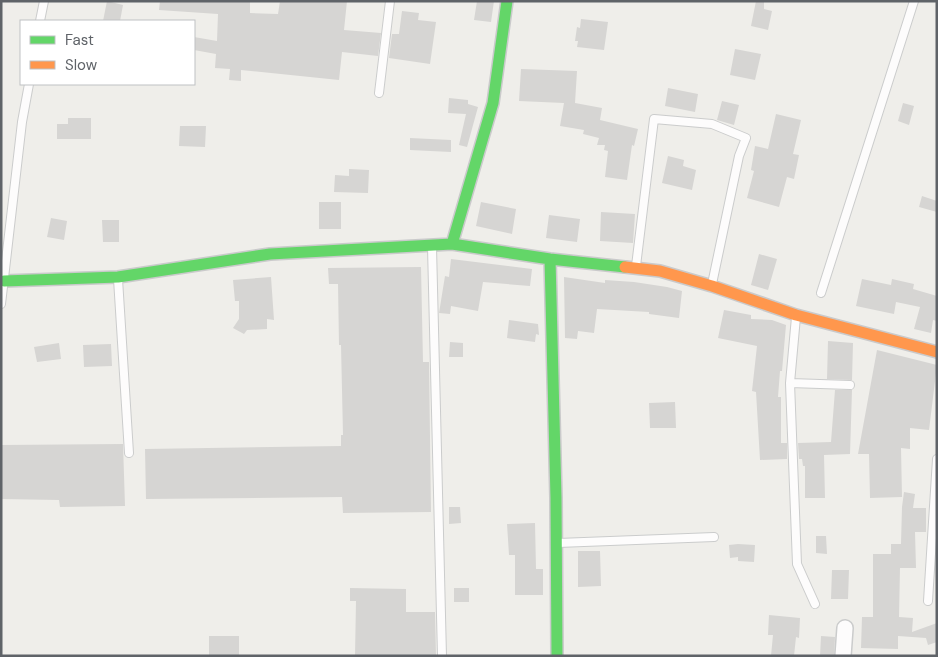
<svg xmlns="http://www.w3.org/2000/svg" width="938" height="657" font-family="'DM Sans',sans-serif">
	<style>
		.building { fill: #d6d5d3 }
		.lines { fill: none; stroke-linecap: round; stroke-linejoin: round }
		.lane-casing { stroke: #cbcccc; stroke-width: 10 }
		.street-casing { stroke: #cbcccc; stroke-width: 18 }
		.fast-casing { stroke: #cacacb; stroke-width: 14 }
		.slow-casing { stroke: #cacacb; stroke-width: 14 }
		.lane { stroke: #fdfcfc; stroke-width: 8 }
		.street { stroke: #fdfcfc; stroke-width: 15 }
		.fast { stroke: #63d668; stroke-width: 11 }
		.slow { stroke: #ff974d; stroke-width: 11 }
	</style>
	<rect width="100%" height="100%" fill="#efeeea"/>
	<path class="building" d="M107,1L123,5L120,21H103Z
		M160,1H250V13L278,14L280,1H347L344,30L381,33L378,56L342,52L339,80L241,70V81L229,80L230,69L215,68L216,54L194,50V37L217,41L218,14L159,10Z
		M477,1H494L491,22L474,20Z
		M756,1H764V9L772,11L768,30L751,26Z
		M402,11L419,13L418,20L436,22L430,64L389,58L392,34H399Z
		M581,19L608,22L604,50L577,47L578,41H575L577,27L580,28Z
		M735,49L761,54L755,80L730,75Z
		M521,69L577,71L575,103L602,108L600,120L638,129L634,146L632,145L627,180L605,177L608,151L604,150L605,145H597L599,138L583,134L584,130L560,126L564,103L519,101Z
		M668,88L698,94L695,112L665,106Z
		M449,98L468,100V104L478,107L467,147L459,145L466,114L448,113Z
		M722,101L739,105L734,125L717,120Z
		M903,103L914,106L909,125L898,121Z
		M776,114L801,120L793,154L799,155L794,179L787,177L779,207L747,198L754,171L751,170L755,146L768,149Z
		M68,118H91V139H57V124H68Z
		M180,126H206L205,147L179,146Z
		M410,138L451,140V152L410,150Z
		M668,156L684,160L683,166L696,170L692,190L662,183Z
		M349,169L369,170L368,193L334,192L335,175L349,176Z
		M922,196L937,201V212L919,207Z
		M319,202H341V229H319Z
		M481,202L516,209L512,234L476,226Z
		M601,212L635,214L633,243L600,241Z
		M549,215L580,219L577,242L546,238Z
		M51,218L67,221L64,240L47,237Z
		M102,220H119V242H103Z
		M759,254L777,259L768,290L751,285Z
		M451,259L532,269L530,286L483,282L478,311L451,306L450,314L439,313L445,276L449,277Z
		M421,267L423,362H429L431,512L343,513L342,497L146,499L145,449L341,446V435H343L341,345H339L338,284H329L328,268Z
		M271,277L274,320L267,319V329L247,330L244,334L233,328L239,319V301H235L233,280Z
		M564,277L605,283V280L634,282L667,287L682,291L679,318L649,314V312L597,309L594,333L578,331L577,339L565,338Z
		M862,279L891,285L892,279L914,284L913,289L937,296V321L933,320L931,333L914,329L920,307L896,302L894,314L856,306Z
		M724,310L751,315V319L772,320L786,325L782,371H780L778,397H781V443H787V459L760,460L756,392L752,391L757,346L718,338Z
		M509,320L538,324L539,335L536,334L535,342L507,338Z
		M828,341L853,343L852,380L827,379Z
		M450,342L463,343V357H449Z
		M59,343L61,359L37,362L34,347Z
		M111,344L112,366L84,367L83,345Z
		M877,350L937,365L929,430L910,428V449L901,448L902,497L870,498L869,454H858Z
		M835,390H852L850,454L824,455L825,498H805V466H803L802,459H799L798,443L831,442Z
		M675,402L676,428H650L649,403Z
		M123,444L125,506L60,507L59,500L1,499V445Z
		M904,492L915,494L913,508H926V532H915L916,568H900L899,617L913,618L912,632L937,623V642L928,645L926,638L898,636V649L861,648L862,617H873V554H891V544H901L902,507Z
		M449,507H460L461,523L449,524Z
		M535,523L536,569H543V595H515V555H509L507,524Z
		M816,536H826L827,554L816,553Z
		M738,544L755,545L754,562L738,561V557L730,558L729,545Z
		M578,551H600L601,586L578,587Z
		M832,570H849L848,599H831Z
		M350,588L406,589V612H435L436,656H355L356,601H350Z
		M454,588H469V602H454Z
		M769,615L800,618L799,638L796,637L794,656H771L773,635H768Z
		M209,636H239V656H209Z
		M821,636L835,637L834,656H820Z"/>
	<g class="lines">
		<g class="lane-casing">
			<path id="lane" d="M40,21L44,1
				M379,93L390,1
				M432,247L442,656
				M636,266L654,119L712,124L746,138L739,156L712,284
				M118,279L129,453
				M821,293L914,1
				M1,304L22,122L29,84
				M796,317L790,383L797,564L815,604
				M790,383L850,385
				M558,543L714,537
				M928,601L937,459"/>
		</g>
		<g class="street-casing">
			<path id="street" d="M843,656L845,628"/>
		</g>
		<g class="fast-casing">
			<path id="fast" d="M452,244L493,103L507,1
				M550,259L556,498L557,656
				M4,281L118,277L270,254L452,244L550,259L625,267"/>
		</g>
		<g class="slow-casing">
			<path id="slow" d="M625,267L660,271L712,286L796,315L937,352"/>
		</g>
		<use href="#lane" class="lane"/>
		<use href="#street" class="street"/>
		<use href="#fast" class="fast"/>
		<use href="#slow" class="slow"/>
	</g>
	<rect width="938" height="657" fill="none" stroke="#5f6368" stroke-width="5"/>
	<rect x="20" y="20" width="175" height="65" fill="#ffffff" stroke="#bfc1c3"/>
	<rect x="30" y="36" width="25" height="8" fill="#63d668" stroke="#bfc1c3"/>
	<text x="65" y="45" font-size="15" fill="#5f6368">Fast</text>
	<rect x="30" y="61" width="25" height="8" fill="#ff974d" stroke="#bfc1c3"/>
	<text x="65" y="70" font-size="15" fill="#5f6368">Slow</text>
</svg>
